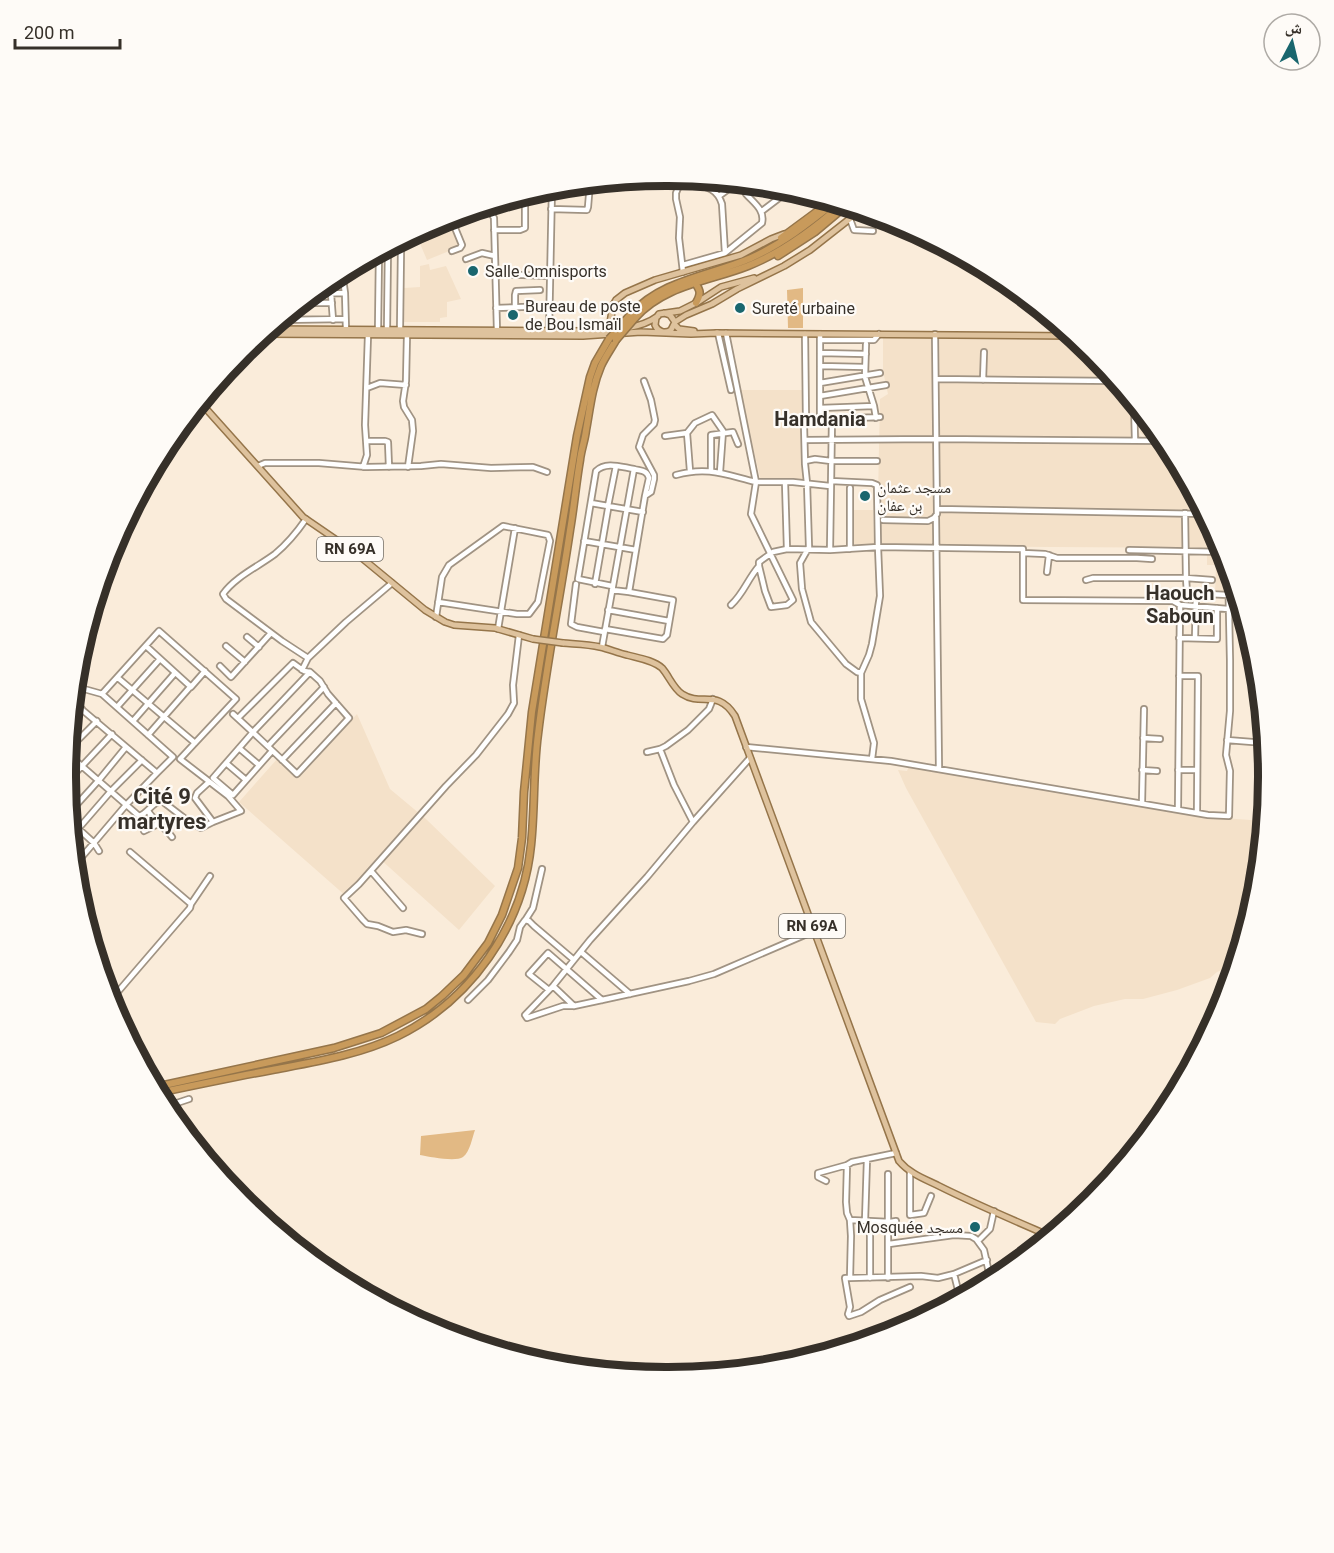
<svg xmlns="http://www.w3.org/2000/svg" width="1334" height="1553" font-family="Roboto,'Noto Naskh Arabic',sans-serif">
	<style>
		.built { fill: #f4e1c9 }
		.green { fill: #e2b984 }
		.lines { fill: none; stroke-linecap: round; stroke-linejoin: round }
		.minor-casing { stroke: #a09383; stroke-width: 8 }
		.major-casing { stroke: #95754a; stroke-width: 8 }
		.highway-casing { stroke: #95754a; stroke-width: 9 }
		.minor { stroke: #fff; stroke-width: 4.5 }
		.major { stroke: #dec29d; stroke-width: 5 }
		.highway { stroke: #c89a5b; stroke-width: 6 }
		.major-bridge-casing { stroke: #95754a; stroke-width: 8; stroke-linecap: butt }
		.highway-bridge-casing { stroke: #95754a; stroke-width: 9; stroke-linecap: butt }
		.major-bridge { stroke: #dec29d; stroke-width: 5 }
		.highway-bridge { stroke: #c89a5b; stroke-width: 6 }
		.poi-dot { fill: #19666e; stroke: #fefbf7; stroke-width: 2 }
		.labels { text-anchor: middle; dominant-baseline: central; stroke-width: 4.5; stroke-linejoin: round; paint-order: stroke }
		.shield { fill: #fefbf7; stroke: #726d67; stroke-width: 1.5 }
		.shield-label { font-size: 15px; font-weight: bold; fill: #363029 }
		.poi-label { font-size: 16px; fill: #363029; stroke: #fefbf7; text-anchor: start }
		.quarter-label { font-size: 20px; font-weight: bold; fill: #363029; stroke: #fefbf7 }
		.district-label { font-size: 22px; font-weight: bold; fill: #363029; stroke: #fefbf7 }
		.rim { fill: none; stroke: #363029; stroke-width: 8 }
	</style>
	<rect width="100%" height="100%" fill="#faecda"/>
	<path class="built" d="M452,224L461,244L459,247L427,260L418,239Z
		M429,264L430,270L446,266L461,299L447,302V317L440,318V322H402L404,288L420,287V266Z
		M883,336L1076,338L1092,352L1138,408V428L1141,438H1146L1140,432L1141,411L1167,443L1222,547L1227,563V595L1215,594L1216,565H1207V548L877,546L880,399L888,394L883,371Z
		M739,390H803L804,480L761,481Z
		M850,510H873L874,544H850Z
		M357,714L390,789L426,819L495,886L459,930L380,859L347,897L239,802L278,758L299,778Z
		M909,766L1209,817L1264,821L1256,894L1235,965L1217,972L1210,978L1177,990L1143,999H1125L1094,1006L1060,1019L1055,1024L1036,1022L906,788L898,770L907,771Z"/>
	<path class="green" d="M803,288V328H788L787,290Z
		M475,1130C472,1138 470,1152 463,1157C456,1162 430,1157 420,1155L421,1136Z"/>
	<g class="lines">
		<g class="minor-casing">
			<path id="minor" d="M675,176L681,181L676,193V199L680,217L679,238L683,272
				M712,180L714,191
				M681,181C699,187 716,184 722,204L725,253
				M808,194L820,209
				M719,196L738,182
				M482,208C488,210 491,212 494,218L497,331
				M551,209L587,210L588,207L590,183
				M762,211L791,189
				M850,219L854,230L873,231
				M494,230H520L525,228V194
				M452,251L460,248L462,245L453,223
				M466,259L482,253L495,256
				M683,265L725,253L762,223C765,210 754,203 746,194
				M342,272L345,293L346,330
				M496,274L550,276
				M312,294L345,293
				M331,294L333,320
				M310,303H332
				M515,307V295L516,291L540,290
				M496,308L550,306
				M281,320L345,319
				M378,330L379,252
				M387,330L388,248
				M400,330L401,249L403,245L443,226L490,212
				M549,331L552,187
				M718,333L731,390
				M726,333L756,482H793L830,486
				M805,334L806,420L804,425L805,464L807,483L809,547L800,563L802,589L811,622L846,664L857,672L861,673
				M407,335L406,381L403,401L404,407L412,420L413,431L408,467
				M820,340H874L879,334
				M866,344L865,377L874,406L876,418
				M820,353L866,354
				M820,366L865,367
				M937,379L1116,381
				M983,380L984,352
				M820,383L880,373
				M367,388L380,383L406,385
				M820,396L886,385
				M1134,403L1135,440
				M820,408L874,406
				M194,410L202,404
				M806,420L880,417
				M820,420V334
				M687,433L690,471
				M665,436L687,433L695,423L712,415L723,431L720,472
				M805,440L937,439L1165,441
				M367,441H385L388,442L389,467
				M805,461L815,459L831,461H877
				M258,466L265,463H319L367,467L421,466L441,464L491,468L533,467L547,472
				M616,466L608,506L643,512
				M363,467L367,455L365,425L368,335
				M711,471V435L733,432L738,444
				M676,475C708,466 726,475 756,482L751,514L793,600L787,605L771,607L765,591L759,566C747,580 744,593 731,605
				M785,482L787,549
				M591,503L608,506
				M938,509L1205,514
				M936,517L939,769
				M306,519C297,532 287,544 275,554C259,566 235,577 223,594L226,599L282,641L308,658
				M883,520L928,521L934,518L937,514L935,334
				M584,541L636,550
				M850,549V488
				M830,550L832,419
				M1129,550L1224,552
				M1023,553L1045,554L1057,558H1137L1152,559
				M759,566V562L773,552L787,549L830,550L878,547L877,485L872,483L831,481
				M1047,572L1049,555
				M1086,580L1093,578H1186L1185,513
				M1212,580L1186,578L1187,593L1228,595
				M576,584L571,624L577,627L604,632
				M595,584L608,509
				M612,586L578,579L596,471C606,461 621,467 634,469
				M612,590L629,592L645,496L651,492L654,479V475L639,447L643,435L654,424L655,420L651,400L644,381
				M608,610L669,621
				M436,617L442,577L449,565L503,526L548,535L550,541L538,602L529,614H517L438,602
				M498,629L515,528
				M605,629L663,639L667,635L673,600L629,592
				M247,637L259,647
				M1179,638L1217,639V608
				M1195,638L1196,594
				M146,646L191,687L205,671
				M226,646L245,662
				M602,647L634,469C641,471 647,470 649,478L645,496
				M220,666L231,677L271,633
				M302,670L308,658L346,622L392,583
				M1179,676H1198L1197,812
				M118,678L195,743
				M75,688L77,687L102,694L173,757L157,773
				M73,702L157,773L126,805L75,865
				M117,707L160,659
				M233,714C255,734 276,754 297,774L349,718L328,694L320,681L310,672L304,671L293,663L238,718
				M72,720L82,709
				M133,721L175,673
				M148,735L191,686
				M1143,738L1160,739
				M1227,740L1265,743
				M268,746L324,687
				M746,747L891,761L1208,815L1229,816L1230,771L1226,755L1230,711V660L1228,565
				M239,748L259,765
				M69,749L97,721
				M660,749L674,785L693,822
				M272,751L233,795L213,778L253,732L310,672
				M647,752L660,749L666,746L688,730L709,709L713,699
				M68,754L139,816C148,813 152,802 162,801L188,821L201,828L213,822L241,811L228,796L180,759L236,699L159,631L102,694
				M750,758L693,822L647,877L590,940L553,986L525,1015L527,1018L563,1006H574L602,1000L689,981L714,974L814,931
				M872,759L874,743L861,699V673L869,655L872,644L880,596L878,547L1023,549V600L1173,601L1180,605L1228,609
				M282,760L336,703
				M226,763L246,780
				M1142,770L1157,771
				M1178,770H1197
				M67,782L112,734
				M209,782L197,793L195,798L213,822
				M1142,803L1144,709
				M1178,809L1180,605
				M148,811C154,821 165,827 172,837
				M70,812L99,780L126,747
				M70,821L94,843L99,851
				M144,831L160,823
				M72,836L111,791L142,760
				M130,852L191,904
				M371,871L403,908
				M526,919L533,908L542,869
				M422,934L406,930L393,932L378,926L367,924L363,920L344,898L359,884L446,786L476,755L508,714L514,703L513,685L519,635
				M581,952L630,994
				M553,986L574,1006
				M549,990L529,974L548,953L602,1000
				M468,1000L488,980L509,952L517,940L520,927L525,920L529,921L534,926L574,960
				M110,1001L190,908L191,904L210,876
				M167,1110L177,1103L189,1099
				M847,1165L846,1202L847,1213L850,1220L851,1236L850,1278L921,1276L938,1278L954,1274L987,1260
				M910,1172V1215L924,1213L931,1196
				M826,1181L818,1177V1173L847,1165L852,1162L896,1153
				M850,1220L890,1222L896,1221
				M865,1221L867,1159
				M978,1241L990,1229L994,1211
				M889,1244L954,1235L971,1236L976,1239L984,1250L991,1282
				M954,1274L960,1298
				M850,1278H845L850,1307L848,1314L849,1316L861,1312L880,1300L910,1287
				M870,1278V1221
				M888,1278V1174"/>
		</g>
		<g class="major-casing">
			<path id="major" d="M664,313L670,315L675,322L671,330C665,334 658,332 655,325L656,318L659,314L680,311L698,302L721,287L754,278
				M675,322L686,315L712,304L737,289L784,266L810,250L861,210
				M674,324L679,329L694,331
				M270,329L583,331C607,330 638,331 658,316
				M609,329L613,305L616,300L625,293L655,280L741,255L771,239L784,234
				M716,333L1073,336
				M264,334L583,336L641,332L691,334L717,333
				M200,402L303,517L357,554L425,610L445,622L454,625L495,628L533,639
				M563,643C575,644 588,644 600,647C609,649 618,653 627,655C638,658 653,660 662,668C669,676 673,688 682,694C702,707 717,688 735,716L899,1161C910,1174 925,1179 939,1186C975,1204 1013,1220 1050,1236"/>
		</g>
		<g class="highway-casing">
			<path id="highway" d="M781,238L823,207
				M778,256L815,232L846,206
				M695,283C701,291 701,294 696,303
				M631,314C663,279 710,276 751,258C782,244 808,224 835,202
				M635,318C664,285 710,281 748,266C783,252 814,229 842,204
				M155,1087L334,1048L381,1033L426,1009L442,996L464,975L488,943L502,915L518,868L522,838L524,792L532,712L577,436L590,377L595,363L609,339
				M158,1093C196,1085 234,1077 272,1070C314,1062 359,1055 398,1036C471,1000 523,926 531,845C535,808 533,771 538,734C546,666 560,598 570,530C574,507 576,483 580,460C581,450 585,440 586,430C590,408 592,387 601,366C605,357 611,349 616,340"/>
		</g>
		<use href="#minor" class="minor"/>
		<use href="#major" class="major"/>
		<use href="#highway" class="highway"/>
		<g class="major-bridge-casing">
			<path id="major-bridge" d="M533,639L563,643"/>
		</g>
		<g class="highway-bridge-casing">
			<path id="highway-bridge" d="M609,339L631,314
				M616,340L635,318"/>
		</g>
		<use href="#major-bridge" class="major-bridge"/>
		<use href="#highway-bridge" class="highway-bridge"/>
	</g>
	<g class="poi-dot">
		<circle cx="473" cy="271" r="6"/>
		<circle cx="740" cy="308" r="6"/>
		<circle cx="513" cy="315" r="6"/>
		<circle cx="865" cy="496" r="6"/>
		<circle cx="975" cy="1227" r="6"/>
	</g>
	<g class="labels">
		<g class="shield">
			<rect x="317" y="537" width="66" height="24" rx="4.5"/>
			<rect x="779" y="914" width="66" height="24" rx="4.5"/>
		</g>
		<g class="shield-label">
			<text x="350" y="549">RN 69A</text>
			<text x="812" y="926">RN 69A</text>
		</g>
		<g class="poi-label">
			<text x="485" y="271">Salle Omnisports</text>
			<text x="525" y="306">Bureau de poste<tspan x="525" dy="18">de Bou Ismaïl</tspan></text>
			<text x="752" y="308">Sureté urbaine</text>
			<text x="877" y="487">مسجد عثمان<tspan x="877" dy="18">بن عفان</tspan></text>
			<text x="963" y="1227" text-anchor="end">Mosquée مسجد</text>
		</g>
		<g class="quarter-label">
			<text x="820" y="419">Hamdania</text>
			<text x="1180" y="593">Haouch<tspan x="1180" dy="23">Saboun</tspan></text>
		</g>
		<g class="district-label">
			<text x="162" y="796">Cité 9<tspan x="162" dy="25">martyres</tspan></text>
		</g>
	</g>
	<path d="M0 0H1334V1553H0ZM666 186H668A590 590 0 0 1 1258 776V777A590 590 0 0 1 668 1367H666A590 590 0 0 1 76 777V776A590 590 0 0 1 666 186Z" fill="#fefbf7" fill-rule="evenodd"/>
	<path class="rim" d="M666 186H668A590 590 0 0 1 1258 776V777A590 590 0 0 1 668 1367H666A590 590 0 0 1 76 777V776A590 590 0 0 1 666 186Z"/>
	<g transform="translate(1292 42) rotate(7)"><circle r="28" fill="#fefbf7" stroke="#aeaaa5" stroke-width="1.5"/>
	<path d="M0-4.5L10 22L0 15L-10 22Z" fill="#19666e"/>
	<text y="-9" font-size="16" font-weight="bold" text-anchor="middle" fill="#363029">ش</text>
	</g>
	<path d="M15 39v9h105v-9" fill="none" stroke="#363029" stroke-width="3"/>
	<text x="24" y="39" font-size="18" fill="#363029" stroke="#fefbf7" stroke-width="4.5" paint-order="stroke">200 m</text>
</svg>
